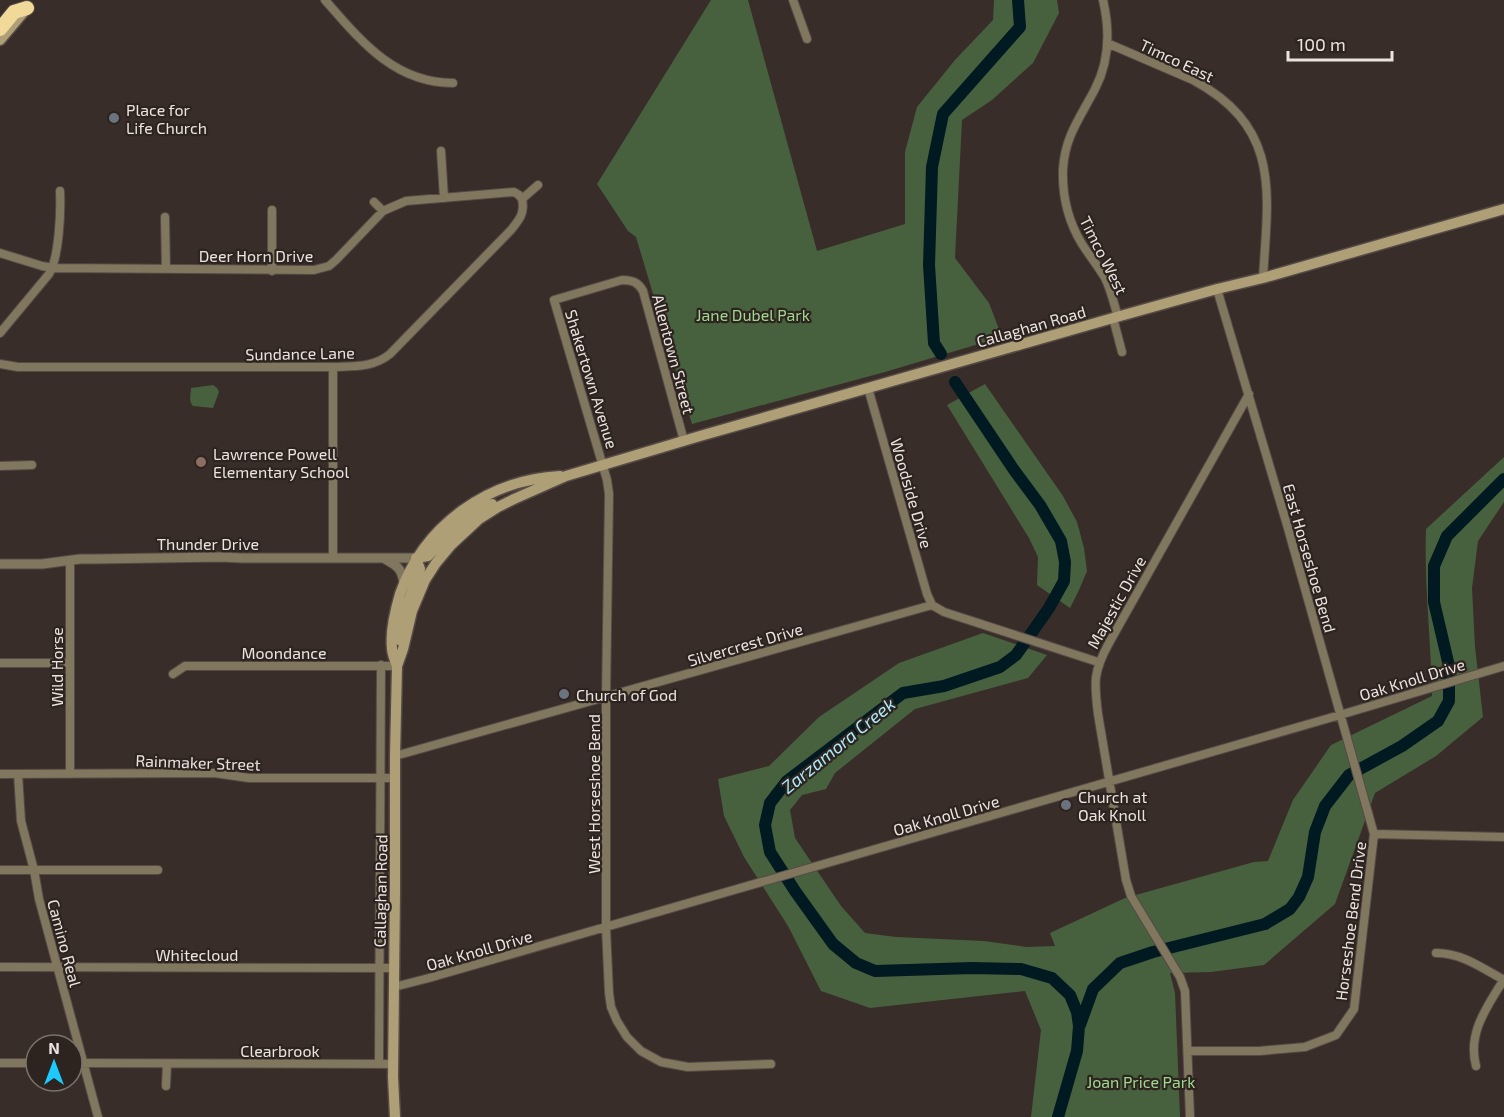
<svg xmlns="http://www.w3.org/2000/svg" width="1504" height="1117" font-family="'Exo 2',sans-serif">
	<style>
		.green { fill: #47613f }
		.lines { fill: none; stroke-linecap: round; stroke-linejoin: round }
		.river { stroke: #011a21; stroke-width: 12 }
		.minor-casing { stroke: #554a46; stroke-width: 10 }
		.tertiary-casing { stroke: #554a46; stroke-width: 11 }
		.secondary-casing { stroke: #554a46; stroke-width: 13 }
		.motorway-casing { stroke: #554a46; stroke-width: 16 }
		.minor { stroke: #81775e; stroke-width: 8 }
		.tertiary { stroke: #81775e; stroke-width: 9 }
		.secondary { stroke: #ae9f77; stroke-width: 10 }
		.motorway { stroke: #f1d99a; stroke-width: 14 }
		.worship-dot { fill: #6b7280; stroke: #2e241f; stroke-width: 2 }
		.education-dot { fill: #8d6e63; stroke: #2e241f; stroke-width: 2 }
		.labels { text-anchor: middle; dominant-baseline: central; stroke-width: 4.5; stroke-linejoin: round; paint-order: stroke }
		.street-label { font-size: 16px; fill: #ebe3e0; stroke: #2e241f }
		.poi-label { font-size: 16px; fill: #ebe3e0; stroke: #2e241f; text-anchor: start }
		.park-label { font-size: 16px; fill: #9fd88f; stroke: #2e241f }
		.water-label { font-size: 18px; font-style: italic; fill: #aaebfc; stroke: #2e241f }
	</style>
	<rect width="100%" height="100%" fill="#392d29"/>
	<path class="green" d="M711,0H748L817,251L905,224V152L917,107L955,60L993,20L994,0H1057L1059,13L1033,63L992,100L962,120L955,258L989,303L1002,337L885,372L692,424L636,237L628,231L597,184Z
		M985,384L1063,496L1077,522L1084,548L1087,571L1079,590L1070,608L1037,585L1038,557L1029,538L947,405Z
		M213,385L217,388L219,392L213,408L193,406C188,401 191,394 191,388Z
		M1504,457V502L1478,541L1472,588L1475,647L1483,717L1436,756L1375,793L1335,904L1264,965L1211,972L1170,973L1175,993L1180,1117H1031L1041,1030L1025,991L870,1008L821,991L788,926L744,857L724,816L718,779L769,766L819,717L899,663L983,633L1047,655L1028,678L915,709L835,773L826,789L802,795L790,810L795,838L841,906L865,933L896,937L984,941L1026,947L1055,946L1050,933L1125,898L1254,862L1268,861L1293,800L1331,745L1432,696C1431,640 1424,584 1426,529Z"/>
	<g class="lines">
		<path class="river" d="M941,354L934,343L929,265L932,167L943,114L1020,27L1018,0
			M955,382L1014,470L1040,505L1061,541L1065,562L1064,581L1049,608L1016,655L1000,667L944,686L903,693L787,781L770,803L765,825L770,852L795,891L833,944L856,963L875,971L972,968L1021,969L1052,978L1070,995L1077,1012L1079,1026L1077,1051L1058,1117
			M1080,1025L1093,989L1120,963L1153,952L1265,924L1290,909L1299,897L1308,877L1315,832L1325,806L1349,775L1402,746L1438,721L1449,701V666L1434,602V566L1447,536L1504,479"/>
		<g class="minor-casing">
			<path id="minor" d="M325,0C360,40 394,83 453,83
				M793,0L807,39
				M1103,0C1110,30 1109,62 1095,89C1080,118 1065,136 1063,169C1062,196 1068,221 1082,244C1089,255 1098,266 1105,278C1111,290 1114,304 1118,317
				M1107,43L1193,80C1282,128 1268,193 1263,278
				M441,151L444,198
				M522,199L538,185
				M374,202L383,211
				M165,217L166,269
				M0,253L42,266L53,268L314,270L329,266L336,260L383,211L406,201L514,192L519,195L522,199
				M272,271V210
				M1113,318L1122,352
				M0,333L49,274C59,258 61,212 60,191
				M0,364L18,367H333C353,366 373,368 390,354L511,230C520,219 525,213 522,199
				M333,367V558
				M868,388L927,594L932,605
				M684,441L643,291C638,282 632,280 622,280L554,300L607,480L609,494L606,697V928L609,993L611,1007L617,1021L627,1037L641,1051L661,1062L688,1067L771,1064
				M0,466L32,465
				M70,560V774
				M0,663H70
				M173,674L185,666H397
				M395,756L932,605L944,612L1098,662
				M0,774L214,773L249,778H396
				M18,774L21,821L34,870L39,899L98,1117
				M1374,834L1504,837
				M0,870H158
				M1436,953C1462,953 1482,968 1504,980
				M0,967L394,968
				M394,987L429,978L1340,715L1504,666
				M1188,1051H1259L1305,1047L1336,1035L1354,1009L1374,834L1287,525L1217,289
				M0,1063H36
				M72,1063L393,1064
				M379,1063L381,665
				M1476,1066C1467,1032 1488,1006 1504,979
				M166,1086L167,1064
				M1190,1117L1185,991L1180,977L1131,896L1126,880L1098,714C1094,682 1093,672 1109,643L1249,394"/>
		</g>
		<g class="tertiary-casing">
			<path id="tertiary" d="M385,559C398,566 402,569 404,584
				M0,564H42L80,559H95L221,557L241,558H416"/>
		</g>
		<g class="secondary-casing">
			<path id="secondary" d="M0,40L27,8
				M399,640L404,613L420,569L416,558L428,556L458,525L480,510L492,504
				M397,666C395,660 392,654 392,648C390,631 395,611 400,594C424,525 488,480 560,476
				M395,1117L393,1077L395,892V756L397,666L403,649L412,611L425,580L436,563L451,545L479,519L498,507L514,499L566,476L700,436L1113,318L1217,289L1263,278L1504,209"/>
		</g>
		<g class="motorway-casing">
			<path id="motorway" d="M0,29L14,12L27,8"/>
		</g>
		<use href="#minor" class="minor"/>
		<use href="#tertiary" class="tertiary"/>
		<use href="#secondary" class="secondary"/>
		<use href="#motorway" class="motorway"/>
	</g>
	<g class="worship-dot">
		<circle cx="114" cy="118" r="6"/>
		<circle cx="564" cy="694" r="6"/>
		<circle cx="1066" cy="805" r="6"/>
	</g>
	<circle class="education-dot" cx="201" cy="462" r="6"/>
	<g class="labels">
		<g class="street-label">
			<text transform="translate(1177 60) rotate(25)">Timco East</text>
			<text x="256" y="255">Deer Horn Drive</text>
			<text transform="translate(1104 255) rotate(63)">Timco West</text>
			<text transform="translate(1031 326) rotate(-16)">Callaghan Road</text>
			<text transform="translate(300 353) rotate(-1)">Sundance Lane</text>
			<text transform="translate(674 354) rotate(75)">Allentown Street</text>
			<text transform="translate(592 379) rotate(73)">Shakertown Avenue</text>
			<text transform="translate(912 493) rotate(74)">Woodside Drive</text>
			<text x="208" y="543">Thunder Drive</text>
			<text transform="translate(1310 558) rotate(74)">East Horseshoe Bend</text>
			<text transform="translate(1116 602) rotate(-61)">Majestic Drive</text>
			<text transform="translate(745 644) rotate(-16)">Silvercrest Drive</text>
			<text x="284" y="652">Moondance</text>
			<text transform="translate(56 667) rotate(-90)">Wild Horse</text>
			<text transform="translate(1412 679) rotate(-17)">Oak Knoll Drive</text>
			<text transform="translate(198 762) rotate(2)">Rainmaker Street</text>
			<text transform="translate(593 794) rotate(-90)">West Horseshoe Bend</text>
			<text transform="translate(946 815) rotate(-16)">Oak Knoll Drive</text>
			<text transform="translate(380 891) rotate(-89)">Callaghan Road</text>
			<text transform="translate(1350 921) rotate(-83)">Horseshoe Bend Drive</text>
			<text transform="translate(65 943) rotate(75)">Camino Real</text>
			<text transform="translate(479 950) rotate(-16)">Oak Knoll Drive</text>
			<text x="197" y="954">Whitecloud</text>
			<text x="280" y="1050">Clearbrook</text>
		</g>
		<g class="poi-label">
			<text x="126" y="109">Place for<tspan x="126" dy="18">Life Church</tspan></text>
			<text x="213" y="453">Lawrence Powell<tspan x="213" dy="18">Elementary School</tspan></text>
			<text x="576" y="694">Church of God</text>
			<text x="1078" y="796">Church at<tspan x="1078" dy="18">Oak Knoll</tspan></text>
		</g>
		<g class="park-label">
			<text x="753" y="314">Jane Dubel Park</text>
			<text x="1141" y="1081">Joan Price Park</text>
		</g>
		<g class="water-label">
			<text transform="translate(838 745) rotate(-39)">Zarzamora Creek</text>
		</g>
	</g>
	<g transform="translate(54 1063)"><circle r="28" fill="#2e241f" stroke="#7a706c" stroke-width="1.5"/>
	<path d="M0-4.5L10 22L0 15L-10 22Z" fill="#1ec9fd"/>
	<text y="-9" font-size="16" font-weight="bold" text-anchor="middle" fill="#ebe3e0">N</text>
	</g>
	<path d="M1288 51v9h104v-9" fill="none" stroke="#ebe3e0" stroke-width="3"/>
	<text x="1297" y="51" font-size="18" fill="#ebe3e0" stroke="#2e241f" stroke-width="4.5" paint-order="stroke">100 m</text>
</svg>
